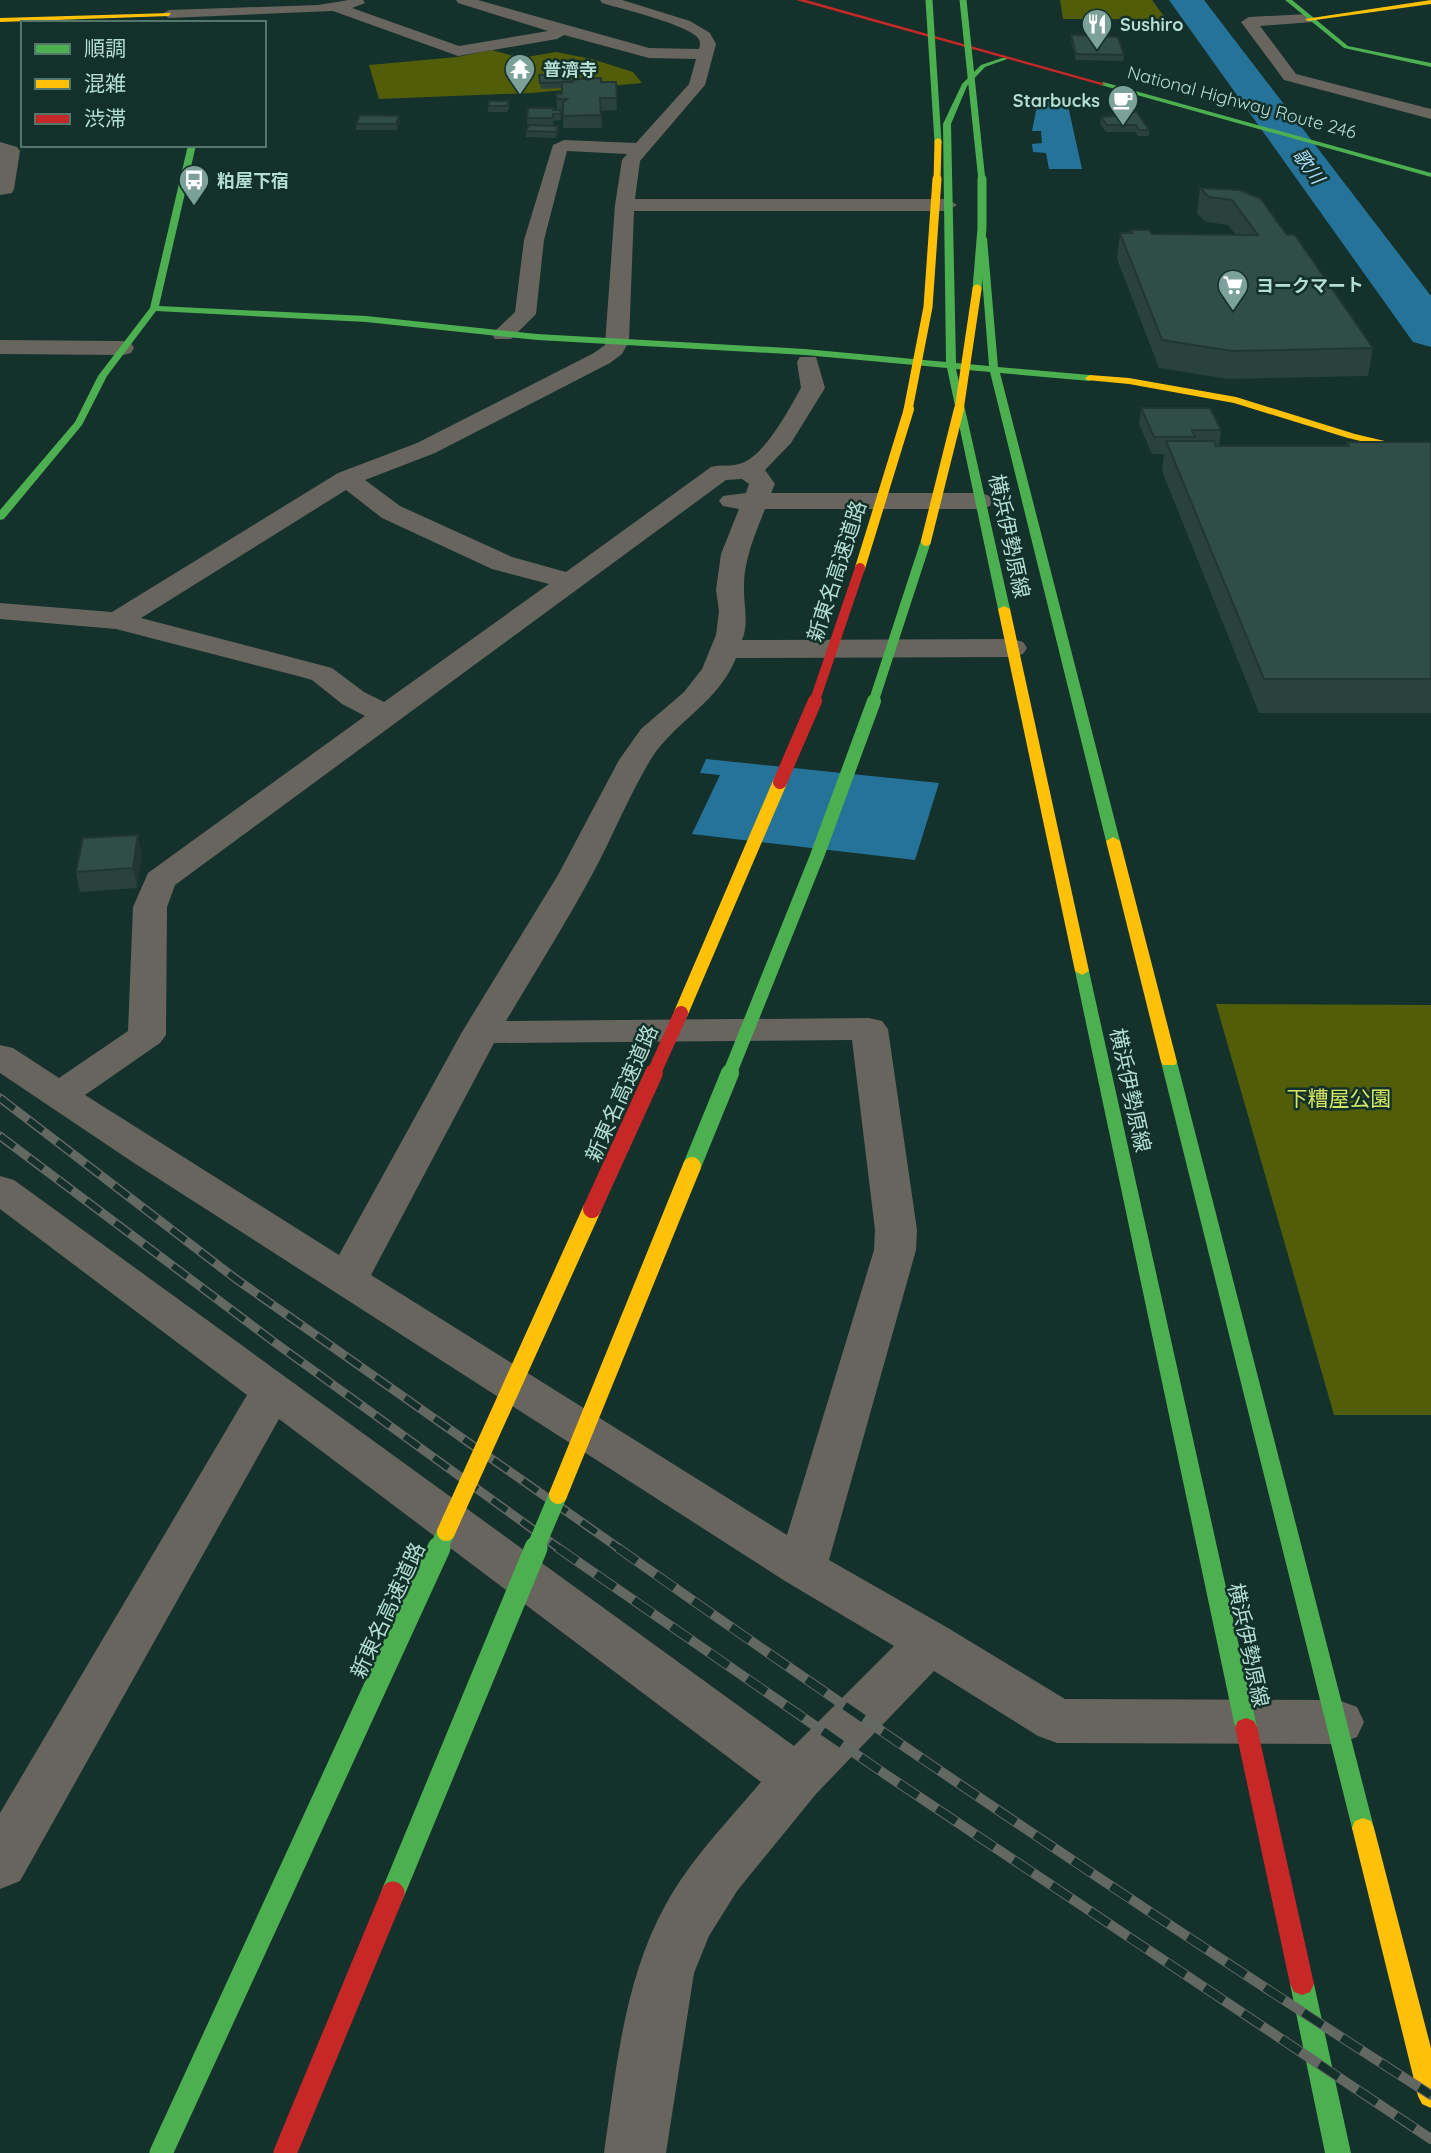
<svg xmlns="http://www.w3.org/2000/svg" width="1431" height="2153" font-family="Quicksand,'Noto Sans JP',sans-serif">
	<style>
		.green { fill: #515d09 }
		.water { fill: #257399 }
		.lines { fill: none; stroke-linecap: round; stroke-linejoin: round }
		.river { fill: #257399; fill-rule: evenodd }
		.street { fill: #68655f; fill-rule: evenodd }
		.fast { fill: #4caf50; fill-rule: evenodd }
		.slow { fill: #ffc107; fill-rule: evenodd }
		.jam { fill: #c62828; fill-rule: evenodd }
		.rail-far1-casing { stroke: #636862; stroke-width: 9 }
		.rail-casing { stroke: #636862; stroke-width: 10 }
		.rail-far1 { stroke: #13312a; stroke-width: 6; stroke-dasharray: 18; stroke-linecap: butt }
		.rail { stroke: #13312a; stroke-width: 8; stroke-dasharray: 23; stroke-linecap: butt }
		.fast-bridge-far5 { stroke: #4caf50; stroke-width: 7 }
		.fast-bridge-far4 { stroke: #4caf50; stroke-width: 9 }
		.fast-bridge-far3 { stroke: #4caf50; stroke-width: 10 }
		.fast-bridge-far2 { stroke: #4caf50; stroke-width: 14 }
		.fast-bridge-far1 { stroke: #4caf50; stroke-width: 18 }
		.fast-bridge { stroke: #4caf50; stroke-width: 23 }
		.slow-bridge-far4 { stroke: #ffc107; stroke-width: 7 }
		.slow-bridge-far3 { stroke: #ffc107; stroke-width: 9 }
		.slow-bridge-far2 { stroke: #ffc107; stroke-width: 10 }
		.slow-bridge-far1 { stroke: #ffc107; stroke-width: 14 }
		.slow-bridge { stroke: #ffc107; stroke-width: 18 }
		.jam-bridge-far3 { stroke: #c62828; stroke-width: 10 }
		.jam-bridge-far2 { stroke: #c62828; stroke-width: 14 }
		.jam-bridge-far1 { stroke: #c62828; stroke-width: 18 }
		.jam-bridge { stroke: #c62828; stroke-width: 23 }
		.wall { fill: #29423d }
		.shaded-wall { fill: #223632 }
		.building { fill: #304d47; stroke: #223632; stroke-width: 2 }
		.labels { text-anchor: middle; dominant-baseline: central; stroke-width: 5; stroke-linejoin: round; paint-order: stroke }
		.far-poi-label { font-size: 18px; font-weight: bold; fill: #b4ded2; stroke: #13312a; text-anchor: start }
		.far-street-label { font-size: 18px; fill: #b4ded2; stroke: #13312a }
		.far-water-label { font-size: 19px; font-style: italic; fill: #aeddf9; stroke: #13312a }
		.street-label { font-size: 21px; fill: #b4ded2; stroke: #13312a }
		.park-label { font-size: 21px; fill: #d5e662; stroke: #13312a }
	</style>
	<rect width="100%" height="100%" fill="#14312b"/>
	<path class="green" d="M1060,0H1152L1166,19H1063Z
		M492,50L521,58L556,52L592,59L633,72L642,83L531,93L379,99L369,65L457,57Z
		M1216,1004L1431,1005V1415H1334Z"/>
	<path class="water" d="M1039,96L1066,97L1082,169H1049L1046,153L1033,152L1032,144L1042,143L1041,131H1032Z
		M706,759L939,783L915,860L692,834L720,775L700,773Z"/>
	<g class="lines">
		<path class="river" d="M1169,0H1204L1431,296V347L1413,342Z"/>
		<path class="street" d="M349,0H363L365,3L352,8L459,46L548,31L458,3L456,0H478L649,48L699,49C700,45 701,42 698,38C686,24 622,9 602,3L600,0H622L690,21L710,33L716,44L705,85L640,161L635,199H947L957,205L947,211H634L629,341L622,354L610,363L435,453L365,480L400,506L512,557L566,572L711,467C720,464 730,467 739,464C764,458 789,409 801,388L797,362L800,357H816L825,388L791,443L765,470L775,484L771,493H981L990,496L994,501L990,506L981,509H765C755,535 743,561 744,590C744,608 749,623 742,640L1013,639L1023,642L1027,648L1023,654L1013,657L736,658C718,703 675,721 651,759C629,795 613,836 593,873C566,923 535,972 506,1021L869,1018L882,1021L888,1029L917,1230L916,1250L829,1560L948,1628L1065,1699L1338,1700L1357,1707L1364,1722L1357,1737L1338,1744L1057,1743L1038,1736L934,1671L816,1794L737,1891L709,1936L694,1973L666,2153H604C616,2070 624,1979 666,1904C691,1859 728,1821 761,1782L279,1419L20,1881L0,1889V1813L247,1395L0,1209V1176L14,1180L794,1746L894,1646L785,1581L134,1163L0,1073V1045L13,1048L59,1078L128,1031L133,907L148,873L365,716L342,704L312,680L298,676L116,629L0,619V603L112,612L338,473L417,443L594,353L605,345L615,205L622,160L627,154L567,151L544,240L536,314L511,339H495L492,334L515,312L524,240L553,145L564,140L636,143L689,84L696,59L649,58L564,35L557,39L458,56L333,11L169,18L162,14L169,10L318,5ZM726,480L742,479L749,484L746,493L723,496L719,501L723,506L739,509L721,554L716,590L719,611L716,635L702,669L684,692L641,729L619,760L558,875L462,1032L339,1255L85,1095L160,1043L166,1035L167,907L175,885ZM346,490L382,518L492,569L549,584L384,702L364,692L332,668L141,618ZM852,1040L875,1230L874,1250L787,1535L371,1275L494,1043Z
			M1308,14L1316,19L1313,22L1260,26L1296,74L1431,109V119L1284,80L1241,22L1249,17Z
			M0,142L17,147L20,151L14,189L12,193L0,195Z
			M0,340L123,341L131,343L134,348L131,353L123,355L0,354Z"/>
		<path class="fast" d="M1285,0H1292L1348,46L1431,63V67L1344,48Z
			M1005,57L1010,58L985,67L967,86L951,124L956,363L989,366L979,238L983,236L987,238L998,367L1090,375L1095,378L1090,381L1000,373L1120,841L1118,844H1108L1106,841L990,372L956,369L1010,609L1004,612L998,609L947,368L805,355L537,340L366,322L156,311L107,376L82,425L4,519L0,520V510L75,422L98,376L150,308L188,145H196L159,306L366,316L537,334L805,349L946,362L943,124L962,84L981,65Z
			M1103,82L1431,173V177L1101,85Z
			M1082,967L1089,971L1257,1727L1254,1733L1246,1736L1238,1733L1235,1727L1075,971Z
			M1169,1057L1177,1062L1374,1828L1371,1835L1363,1838L1355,1835L1352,1828L1161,1062Z
			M1302,1973L1310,1976L1314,1984L1351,2153H1325L1290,1984L1294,1976Z"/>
		<path class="slow" d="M1431,0V4L1308,21L1305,19Z
			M171,13L169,16L0,22V18Z
			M1090,375L1129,378L1236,397L1355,434L1431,452V458L1348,438L1234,403L1129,384L1087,380L1085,378Z
			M1004,606L1010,609L1089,971L1082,975L1075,971L998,609Z
			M1113,837L1120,841L1177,1062L1175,1065H1163L1161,1062L1106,841Z
			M1363,1818L1371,1821L1374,1828L1431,2048V2108L1422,2104L1418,2096L1352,1828L1355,1821Z"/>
		<path class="jam" d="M796,0H806L1106,84L1101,85Z
			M1246,1718L1254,1721L1257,1727L1314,1984L1310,1992L1302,1995L1294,1992L1290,1984L1235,1727L1238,1721Z"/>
		<g class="rail-far1-casing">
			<path id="rail-far1" d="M0,1098L236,1279L620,1549
				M0,1136L274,1342L560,1549"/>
		</g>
		<g class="rail-casing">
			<path id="rail" d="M558,1548L879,1770L1431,2139
				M618,1548C885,1736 1156,1919 1431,2095"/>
		</g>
		<use href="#rail-far1" class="rail-far1"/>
		<use href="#rail" class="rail"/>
		<path class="fast-bridge-far5" d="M929,0L938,142
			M963,0L982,181"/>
		<path class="fast-bridge-far4" d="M977,289L982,228V179"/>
		<path class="fast-bridge-far3" d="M873,703L926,541"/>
		<path class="fast-bridge-far2" d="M729,1075L817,856L874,701"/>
		<path class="fast-bridge-far1" d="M692,1166L730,1073
			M438,1549L446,1532
			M535,1549L558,1495"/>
		<path class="fast-bridge" d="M393,1893L536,1548
			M161,2153L439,1548"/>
		<path class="slow-bridge-far4" d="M937,181L938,142"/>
		<path class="slow-bridge-far3" d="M908,410L928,307L937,179
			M959,410L977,289"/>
		<path class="slow-bridge-far2" d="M926,541L959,409
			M860,568L909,409"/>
		<path class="slow-bridge-far1" d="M681,1013L780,782"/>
		<path class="slow-bridge" d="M558,1495L692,1166
			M446,1532L592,1209"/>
		<path class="jam-bridge-far3" d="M814,703L860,568"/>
		<path class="jam-bridge-far2" d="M780,782L815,701
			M653,1075L681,1013"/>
		<path class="jam-bridge-far1" d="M592,1209L654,1073"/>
		<path class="jam-bridge" d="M285,2153L393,1893"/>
	</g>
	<path class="wall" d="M1071,35L1091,36L1124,55L1123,61L1076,60L1071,41Z
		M539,75L571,82H616L617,110L601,111L602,128H563V111H561V120L553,121V125H527V118L553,110H557L556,94H562V88L541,89Z
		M509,101V108L507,112H488V106Z
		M1112,112L1149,130V136H1138L1135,132H1106L1100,123L1101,117L1111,116Z
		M400,122L397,130H356V124Z
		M529,125L559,132L556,138L526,137V131Z
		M1200,188L1240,190L1373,348L1368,376L1228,379L1159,368L1117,259L1120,233H1129L1130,230L1152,234H1235L1228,225L1206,222L1197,213Z
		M1141,408L1221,430L1219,446H1346L1347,442H1431V713H1259L1162,471L1164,454H1152L1139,424Z
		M142,855L137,888L80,892L76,872Z"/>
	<path class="shaded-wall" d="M399,116L400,122L397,130L396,124Z
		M558,126L559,132L556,138V132Z
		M138,835L142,855L137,888L133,868Z"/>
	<path class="building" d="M1071,35L1118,37L1124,55L1076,54Z
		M569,74L571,82L540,83L539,75Z
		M601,78V82H616L617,98H600L601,115L563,116V102L567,99H557L556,94H562V82H573V79Z
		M489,101H509L507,106H488Z
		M528,108H553V110H561V114H553V118H527Z
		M1112,112H1137L1149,130H1139L1136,125H1107L1101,117L1114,116Z
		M360,115L399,116L396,124H356Z
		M529,125L558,126L556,132L526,131Z
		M1200,188L1240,190L1261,199L1287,235H1295L1373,348L1232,351L1162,340L1120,233H1132L1130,230H1149L1152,234L1258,235L1232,200L1209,197Z
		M1141,408H1210L1221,430H1192L1195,437H1154Z
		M1166,441H1214L1216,446H1349L1347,442H1431V679H1264Z
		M138,835L133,868L76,872L83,838Z"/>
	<defs>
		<g id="restaurant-pin" transform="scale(1.575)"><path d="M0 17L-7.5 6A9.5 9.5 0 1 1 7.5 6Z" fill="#7ca198" stroke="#13312a"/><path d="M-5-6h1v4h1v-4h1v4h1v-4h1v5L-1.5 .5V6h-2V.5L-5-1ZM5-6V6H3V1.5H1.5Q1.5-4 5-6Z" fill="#fff"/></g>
		<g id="temple-pin" transform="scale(1.575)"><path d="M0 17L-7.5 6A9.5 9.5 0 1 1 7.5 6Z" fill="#7ca198" stroke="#13312a"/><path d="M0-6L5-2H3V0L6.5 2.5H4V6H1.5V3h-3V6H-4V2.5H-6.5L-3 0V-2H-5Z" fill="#fff"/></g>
		<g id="cafe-pin" transform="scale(1.575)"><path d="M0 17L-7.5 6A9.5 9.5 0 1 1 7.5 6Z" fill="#7ca198" stroke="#13312a"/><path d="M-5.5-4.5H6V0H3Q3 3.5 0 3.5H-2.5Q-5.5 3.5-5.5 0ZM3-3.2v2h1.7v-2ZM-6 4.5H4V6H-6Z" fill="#fff"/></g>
		<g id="bus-pin" transform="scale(1.575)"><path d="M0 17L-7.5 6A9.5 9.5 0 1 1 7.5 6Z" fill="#7ca198" stroke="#13312a"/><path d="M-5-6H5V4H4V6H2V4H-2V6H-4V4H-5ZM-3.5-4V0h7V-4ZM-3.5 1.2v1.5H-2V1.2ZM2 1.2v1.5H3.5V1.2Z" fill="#fff"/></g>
		<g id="supermarket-pin" transform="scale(1.575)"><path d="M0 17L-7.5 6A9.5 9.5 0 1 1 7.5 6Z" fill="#7ca198" stroke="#13312a"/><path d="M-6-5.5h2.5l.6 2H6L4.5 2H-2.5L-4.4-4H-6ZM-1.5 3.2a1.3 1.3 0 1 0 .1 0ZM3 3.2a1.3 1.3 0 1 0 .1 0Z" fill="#fff"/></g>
	</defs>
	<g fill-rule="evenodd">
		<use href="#restaurant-pin" x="1097" y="24"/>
		<use href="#temple-pin" x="520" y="69"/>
		<use href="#cafe-pin" x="1123" y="100"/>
		<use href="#bus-pin" x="194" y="180"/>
		<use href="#supermarket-pin" x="1233" y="285"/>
	</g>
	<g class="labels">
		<g class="far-poi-label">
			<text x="1120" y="24">Sushiro</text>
			<text x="543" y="69">普濟寺</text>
			<text x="1100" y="100" text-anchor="end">Starbucks</text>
			<text x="217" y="180">粕屋下宿</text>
			<text x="1256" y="285">ヨークマート</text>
		</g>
		<g class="far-street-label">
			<text transform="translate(1242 102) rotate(15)">National Highway Route 246</text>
		</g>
		<g class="far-water-label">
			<text transform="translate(1309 166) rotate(54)">歌川</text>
		</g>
		<g class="street-label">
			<text transform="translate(1010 536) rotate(78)">横浜伊勢原線</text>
			<text transform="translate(836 571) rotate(-72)">新東名高速道路</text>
			<text transform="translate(1131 1090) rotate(78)">横浜伊勢原線</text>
			<text transform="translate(621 1093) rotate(-66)">新東名高速道路</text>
			<text transform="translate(387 1610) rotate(-65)">新東名高速道路</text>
			<text transform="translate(1249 1645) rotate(78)">横浜伊勢原線</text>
		</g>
		<g class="park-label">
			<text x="1339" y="1098">下糟屋公園</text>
		</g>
	</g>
	<rect x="21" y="21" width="245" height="126" fill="#13312a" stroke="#53766d" stroke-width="2"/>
	<rect x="35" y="44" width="35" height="10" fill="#4caf50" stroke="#53766d" stroke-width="2"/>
	<text x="84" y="56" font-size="21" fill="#b4ded2">順調</text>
	<rect x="35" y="79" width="35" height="10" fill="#ffc107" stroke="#53766d" stroke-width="2"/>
	<text x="84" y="91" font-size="21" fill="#b4ded2">混雑</text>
	<rect x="35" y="114" width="35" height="10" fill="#c62828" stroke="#53766d" stroke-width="2"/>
	<text x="84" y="126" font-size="21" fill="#b4ded2">渋滞</text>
</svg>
